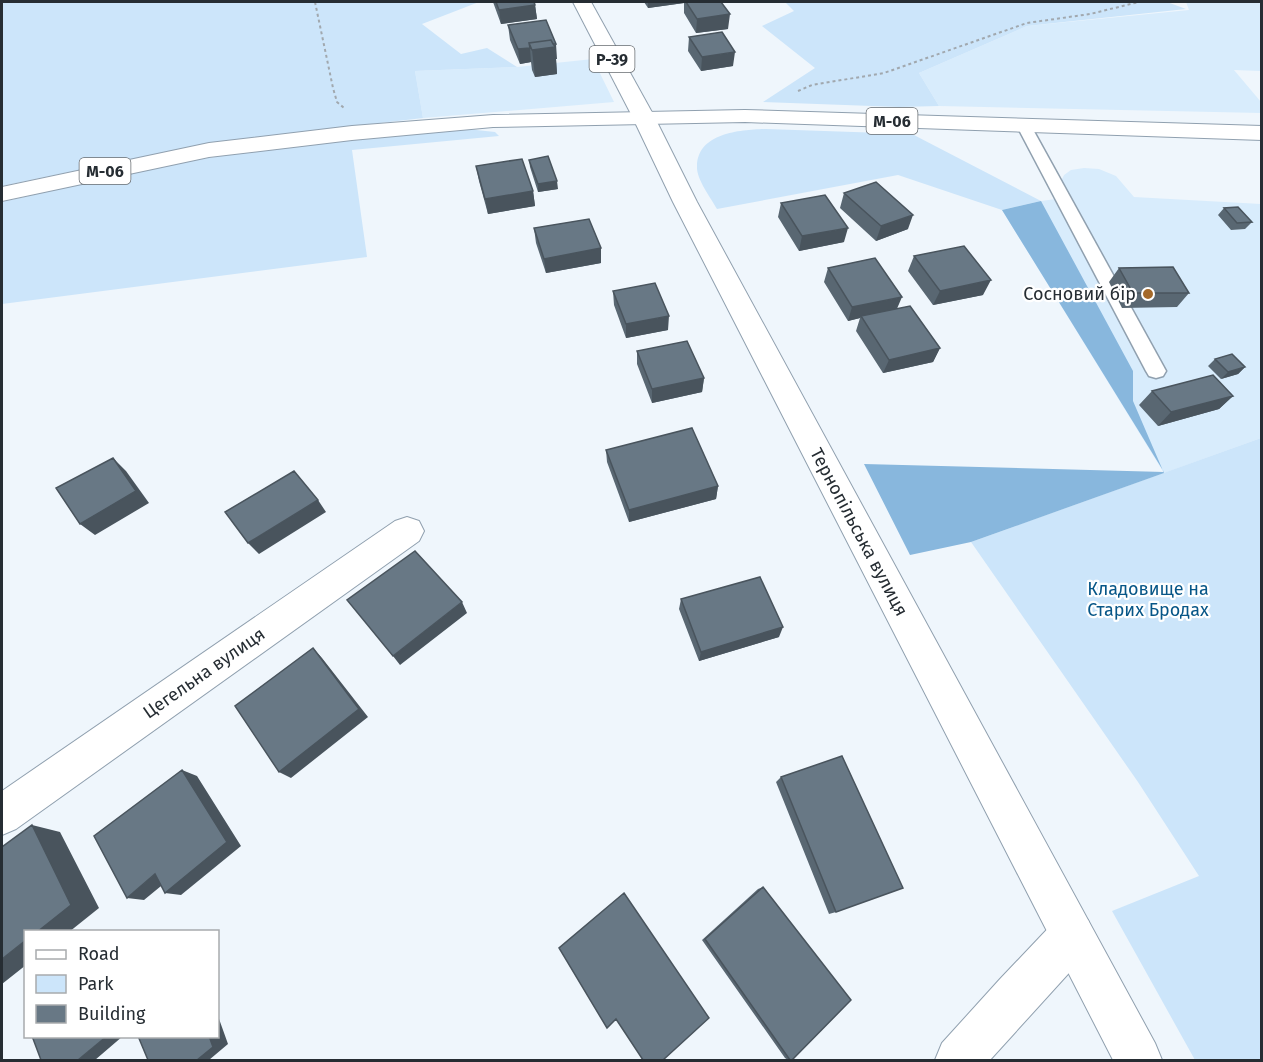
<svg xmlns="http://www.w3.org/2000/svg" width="1263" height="1062" font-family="'Fira Sans',sans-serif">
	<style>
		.built { fill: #d8ecfc }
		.green { fill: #cce5fa }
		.forest { fill: #88b7dd }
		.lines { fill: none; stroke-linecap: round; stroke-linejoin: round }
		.lane-casing { stroke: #90a0af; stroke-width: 3 }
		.street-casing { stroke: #90a0af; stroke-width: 2 }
		.secondary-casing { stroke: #90a0af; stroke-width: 2 }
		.primary-casing { stroke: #90a0af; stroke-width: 2 }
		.highway-casing { stroke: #90a0af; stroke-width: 2 }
		.path { stroke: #a1a8ae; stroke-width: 2; stroke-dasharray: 3 3; stroke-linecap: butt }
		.lane { fill: #fff; fill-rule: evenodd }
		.street { fill: #fff; fill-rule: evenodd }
		.secondary { fill: #fff; fill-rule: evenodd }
		.primary { fill: #fff; fill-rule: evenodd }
		.highway { fill: #fff; fill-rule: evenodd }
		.wall { fill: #596772 }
		.shaded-wall { fill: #49545d }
		.building { fill: #687885; stroke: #49545d; stroke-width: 1.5 }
		.poi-dot { fill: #a4692a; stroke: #fff; stroke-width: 2 }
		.labels { text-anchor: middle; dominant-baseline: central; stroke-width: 4.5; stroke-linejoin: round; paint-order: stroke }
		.shield { fill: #fff; stroke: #676c70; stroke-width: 1.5 }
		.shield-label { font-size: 16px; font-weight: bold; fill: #262d33 }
		.poi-label { font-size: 18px; fill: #262d33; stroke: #fff; text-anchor: end }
		.street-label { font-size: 18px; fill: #262d33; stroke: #fff }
		.park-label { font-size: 18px; fill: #075687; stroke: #fff }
	</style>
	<rect width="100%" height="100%" fill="#eff6fc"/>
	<path class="built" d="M1186,2H1261V71L1234,70L1261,102V113L939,106L919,73L1027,26L1189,10Z
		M593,59L614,102L423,118L415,71L517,67Z
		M1084,168L1099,169L1116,176L1134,197L1261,204V438L1164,473L1002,210L1041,201L1071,197L1061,181L1064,175L1071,170Z"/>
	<path class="green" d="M2,2H479L422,24L461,54L487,48L517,67L415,71L423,118L209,143L2,186Z
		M785,2H1167L1186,9L1027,26L919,73L939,106L899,107L763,102L815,68L762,26L794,11Z
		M467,129L495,132L499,136L352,150L367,257L2,304V202C70,187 138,169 208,158C294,145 381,137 467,129Z
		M766,129L912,134L1041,201L1002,210L898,175L717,209C711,198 696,179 697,166C698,132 742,130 766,129Z
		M1261,438V1060H1195L1112,911L1199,876L1138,782L971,542Z"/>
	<path class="forest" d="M1041,201L1133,371V401L1164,473L971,542L910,555L864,464L1164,472L1002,210Z"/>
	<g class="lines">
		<g class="lane-casing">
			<path id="lane" d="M1024,122L1031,126L1166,371L1163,376L1156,378L1149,376L1146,371L1017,126Z"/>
		</g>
		<g class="street-casing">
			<path id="street" d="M407,517L419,521L424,531L419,541L16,829L2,835V791L395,521Z
				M1072,914L1088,920L1094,936L1088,952L990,1060H935L942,1043L1000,979L1056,920Z"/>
		</g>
		<g class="secondary-casing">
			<path id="secondary" d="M643,110L651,111L654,116L697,202L1155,1043L1162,1060H1113L673,202L632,116L635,111Z"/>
		</g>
		<g class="primary-casing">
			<path id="primary" d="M573,2H591L654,116L651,121L643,122L635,121L632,116Z"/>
		</g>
		<g class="highway-casing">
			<path id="highway" d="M745,110L1262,126V140L745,122L493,127L352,140L209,157L2,201V187L209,143L352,126L493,115Z"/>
		</g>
		<path class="path" d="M315,2L333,88L337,102L344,108
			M798,91L812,85L884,73L1027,23L1090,14L1139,2"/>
		<use href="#lane" class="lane"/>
		<use href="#street" class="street"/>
		<use href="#secondary" class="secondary"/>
		<use href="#primary" class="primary"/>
		<use href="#highway" class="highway"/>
	</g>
	<path class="wall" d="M493,2H534L535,5L537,19L501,24Z
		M644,2H721L728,29L696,33L684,13V3L648,8Z
		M508,25L557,59H556L557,74L535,77L532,70L531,62L520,64L510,40Z
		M689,37L733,66L701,71L688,51Z
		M529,160L558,189L538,192L530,167Z
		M476,166L533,191L535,206L488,214L479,181Z
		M844,193L908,229L876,241L840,208Z
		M781,203L844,242L799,251L778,217Z
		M1224,208L1252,222L1245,229L1231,230L1218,215Z
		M534,228L601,248V263L546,273L536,243Z
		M914,256L983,295L933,305L908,271Z
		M828,268L897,309L940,348L933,362L883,373L856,331L860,318L848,321L824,282Z
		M1119,268L1189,293L1177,307L1122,308L1109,282Z
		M613,291L668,330L626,338L614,305Z
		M637,351L704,378L702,392L652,403L637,364Z
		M1215,359L1245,367L1238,374L1221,379L1208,366Z
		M1152,391L1233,396L1219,409L1158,426L1139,405Z
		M606,450L718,486L716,499L629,522L607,462Z
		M681,599L779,637L699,661L679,609Z
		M781,777L836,912L829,914L776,782Z
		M763,887L792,1060H788L785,1058L702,940L758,889Z"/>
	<path class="shaded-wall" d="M648,2H684V3L648,8Z
		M535,5L537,19L501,24L499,10Z
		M730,14L728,29L696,33L697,19Z
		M556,44L557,59H556L557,74L535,77L532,50Z
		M530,48L531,62L520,64L518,49Z
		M735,52L733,66L701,71L702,57Z
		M557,181L558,189L538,192V184Z
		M533,191L535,206L488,214L485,199Z
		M913,215L908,229L876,241L881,226Z
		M848,228L844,242L799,251L802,236Z
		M601,248V263L546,273L544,259Z
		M991,280L983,295L933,305L940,291Z
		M902,297L896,311L861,316L860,318L848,321L852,307Z
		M669,316L668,330L626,338V324Z
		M940,348L933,362L883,373L889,360Z
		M1245,367L1238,374L1221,379L1228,372Z
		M704,378L702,392L652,403V389Z
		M1233,396L1219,409L1158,426L1171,412Z
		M113,458L126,471L149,503L95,535L80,524Z
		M718,486L716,499L629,522V510Z
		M318,500L326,512L259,554L248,543Z
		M462,602L467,613L400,665L393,656Z
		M783,627L779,637L699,661L701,652Z
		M313,648L322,658L368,717L291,778L279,772Z
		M182,770L197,776L241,846L181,895L165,893Z
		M32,825L60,832L99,908L69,932H37Z
		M155,874L172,877L144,900L127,898Z
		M26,940V965L2,984V959Z
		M218,1016L228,1044L209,1060H197L209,1036H218Z
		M107,1036H123L95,1060H78Z"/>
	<path class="building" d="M496,2H534L535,5L499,10Z
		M686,2H721L730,14L697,19Z
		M546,20L556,44H553L551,40L529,43L530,48L518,49L508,25Z
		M722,32L735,52L702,57L689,37Z
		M551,40L555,47L532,50L529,43Z
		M548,156L557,181L538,184L529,160Z
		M522,159L533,191L485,199L476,166Z
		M876,182L913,215L881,226L844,193Z
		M825,195L848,228L802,236L781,203Z
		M1238,207L1252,222L1237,223L1224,208Z
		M589,219L601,248L544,259L534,228Z
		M964,246L991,280L940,291L914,256Z
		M875,258L902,297L852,307L828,268Z
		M1173,267L1189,293H1133L1119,268Z
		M655,283L669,316L626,324L613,291Z
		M910,306L940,348L889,360L861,316Z
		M687,341L704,378L652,389L637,351Z
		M1232,354L1245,367L1228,372L1215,359Z
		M1213,375L1233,396L1171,412L1152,391Z
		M692,428L718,486L629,510L606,450Z
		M113,458L136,491L80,524L56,488Z
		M294,471L318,500L248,543L225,512Z
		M415,551L462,602L393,656L347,600Z
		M760,577L783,627L701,652L681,599Z
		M313,648L359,709L279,772L235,706Z
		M842,756L903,888L836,912L781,777Z
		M182,770L227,842L165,893L155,874L127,898L94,836Z
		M32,825L71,905L37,932H26V940L2,959V847Z
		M763,887L851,1000L792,1060H790L705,939Z
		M624,893L709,1018L663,1060H643L616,1019L607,1028L559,948Z
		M32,1036H107L78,1060H41Z
		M138,1036H209L213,1047L197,1060H148Z"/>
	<circle class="poi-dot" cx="1148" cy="294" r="6"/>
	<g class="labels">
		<g class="shield">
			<rect x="589.5" y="46" width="45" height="26" rx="4.5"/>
			<rect x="866.5" y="108" width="51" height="26" rx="4.5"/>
			<rect x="79.5" y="158" width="51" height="26" rx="4.5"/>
		</g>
		<g class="shield-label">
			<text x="612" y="59">Р-39</text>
			<text x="892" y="121">М-06</text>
			<text x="105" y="171">М-06</text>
		</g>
		<g class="poi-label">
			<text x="1136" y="294">Сосновий бір</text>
		</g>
		<g class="street-label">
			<text transform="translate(859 532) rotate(62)">Тернопільська вулиця</text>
			<text transform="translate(204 673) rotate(-35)">Цегельна вулиця</text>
		</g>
		<g class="park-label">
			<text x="1148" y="589">Кладовище на<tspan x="1148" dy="21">Старих Бродах</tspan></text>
		</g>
	</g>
	<rect width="1263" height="1062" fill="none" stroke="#262d33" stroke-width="6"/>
	<rect x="24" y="930" width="195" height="108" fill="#ffffff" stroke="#a8abad" stroke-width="1.5"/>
	<rect x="36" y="950" width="30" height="9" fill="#ffffff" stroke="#a8abad" stroke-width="1.5"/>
	<text x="78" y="960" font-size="18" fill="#262d33">Road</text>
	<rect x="36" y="975" width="30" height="18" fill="#cce5fa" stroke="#a8abad" stroke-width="1.5"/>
	<text x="78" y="990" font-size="18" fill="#262d33">Park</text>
	<rect x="36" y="1005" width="30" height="18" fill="#687885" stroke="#a8abad" stroke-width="1.5"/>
	<text x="78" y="1020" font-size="18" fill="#262d33">Building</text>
</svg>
